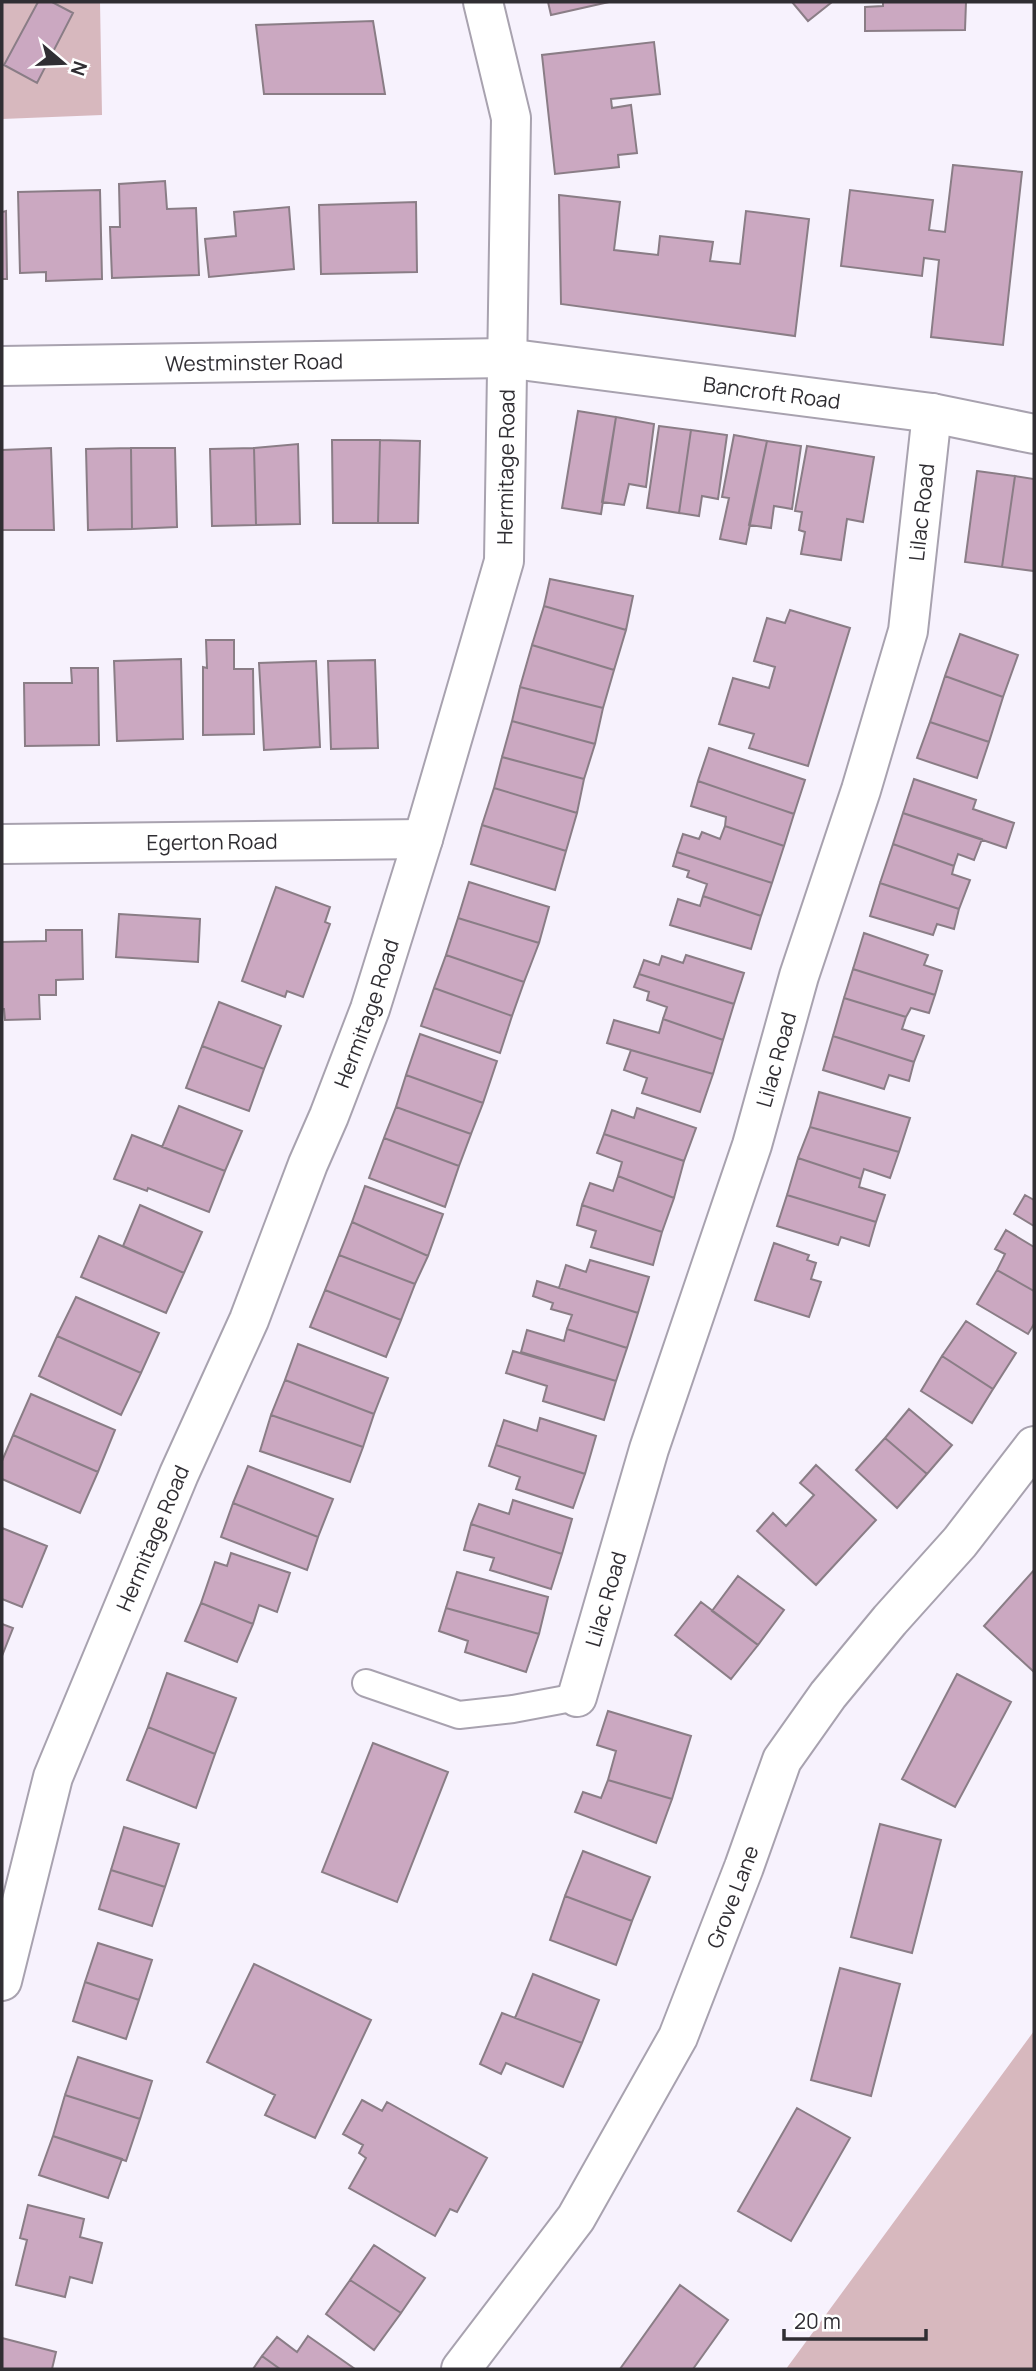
<svg xmlns="http://www.w3.org/2000/svg" width="1036" height="2371" font-family="Manrope,sans-serif">
	<style>
		.green { fill: #d7b8be }
		.building { fill: #cba8c1; stroke: #8a7d86; stroke-width: 2 }
		.lines { fill: none; stroke-linecap: round; stroke-linejoin: round }
		.service-casing { stroke: #a8a2af; stroke-width: 30 }
		.minor-casing { stroke: #a8a2af; stroke-width: 42 }
		.tertiary-casing { stroke: #a8a2af; stroke-width: 42 }
		.service { stroke: #fff; stroke-width: 26 }
		.minor { stroke: #fff; stroke-width: 38 }
		.tertiary { stroke: #fff; stroke-width: 38 }
		.labels { text-anchor: middle; dominant-baseline: central; stroke-width: 5; stroke-linejoin: round; paint-order: stroke }
		.street-label { font-size: 21px; fill: #302e33; stroke: #fff }
	</style>
	<rect width="100%" height="100%" fill="#f7f2fd"/>
	<path class="green" d="M2,2H100L102,115L2,119Z
		M1034,2031V2369H786Z"/>
	<path class="building" d="M38,2H52L73,13L37,83L4,65Z
		M548,2H609L551,15Z
		M792,2H832L808,21Z
		M883,2H966L965,30L865,31V7L883,6Z
		M373,21L385,94H264L256,25Z
		M654,42L660,94L611,99L612,108L631,105L637,153L618,155L619,167L555,174L542,55Z
		M953,165L1022,172L1003,345L931,337L939,260L924,258L922,276L841,266L850,190L933,200L929,230L945,232Z
		M165,181L167,209L196,208L199,275L112,278L110,227H120L119,184Z
		M100,190L102,279L46,281V272L20,273L18,192Z
		M559,195L620,202L614,250L658,255L660,236L713,242L710,261L740,264L746,211L809,219L795,336L561,304Z
		M416,202L417,272L321,274L319,205Z
		M289,207L294,269L209,277L205,239L236,236L234,212Z
		M6,211L7,279H2V212Z
		M578,411L616,417L601,514L562,508Z
		M616,417L654,424L646,487L629,484L624,505L602,502Z
		M659,426L691,430L679,513L647,508Z
		M691,430L727,435L718,499L702,496L699,516L679,513Z
		M734,435L767,441L746,544L720,539L729,498L722,497Z
		M332,440H380L378,523H333Z
		M380,440L420,441L418,523H378Z
		M767,441L801,446L792,509L774,506L771,528L749,525Z
		M298,444L300,524L256,525L254,448Z
		M807,446L874,457L863,522L847,519L841,560L801,554L805,532L799,530L802,512L795,511Z
		M51,448L54,530H2V450Z
		M131,448L132,529L88,530L86,449Z
		M131,448H175L177,527L132,529Z
		M254,448L256,525L212,526L210,449Z
		M977,471L1015,476L1002,567L965,562Z
		M1015,476L1034,479V571L1002,567Z
		M550,579L633,596L626,630L544,606Z
		M544,606L626,630L614,670L532,645Z
		M790,610L850,628L808,766L749,748L754,734L719,724L733,678L769,688L775,667L754,661L767,618L785,623Z
		M960,634L1018,655L1003,697L945,676Z
		M206,640H234V669H253L254,734L203,735V667L207,668Z
		M532,645L614,670L603,708L520,687Z
		M181,659L183,739L117,741L114,661Z
		M375,660L378,748L331,749L328,661Z
		M316,661L320,747L264,750L259,663Z
		M71,668H98L99,745L25,746L24,683H72Z
		M945,676L1003,697L989,742L930,722Z
		M520,687L603,708L595,744L512,721Z
		M512,721L595,744L584,779L502,757Z
		M930,722L989,742L977,778L917,758Z
		M709,748L805,780L794,814L698,781Z
		M502,757L584,779L577,813L494,788Z
		M914,779L976,800L973,809L1014,823L1006,848L903,813Z
		M698,781L794,814L784,846L725,826L726,817L691,806Z
		M494,788L577,813L566,851L482,825Z
		M903,813L982,839L974,860L958,854L954,866L893,844Z
		M482,825L566,851L555,890L471,864Z
		M725,826L784,846L772,883L677,852L683,834L699,839L702,832L720,839Z
		M893,844L954,866L952,874L970,880L959,909L880,883Z
		M677,852L772,883L761,916L703,896L707,884L687,877L689,871L673,866Z
		M469,882L549,907L539,943L458,918Z
		M880,883L959,909L954,929L937,924L933,935L870,916Z
		M276,887L330,907L325,922L330,924L303,997L287,991L285,997L242,981Z
		M703,896L761,916L751,949L670,925L678,899L700,906Z
		M119,914L200,919L198,962L116,957Z
		M458,918L539,943L524,982L446,955Z
		M46,930H82L83,979L56,980V995H39L40,1019L5,1020L4,1009H2V942L46,941Z
		M864,933L928,955L924,965L942,971L935,995L853,969Z
		M446,955L524,982L512,1016L434,988Z
		M686,955L744,973L734,1004L639,974L644,960L659,965L662,956L683,963Z
		M853,969L935,995L929,1013L911,1008L906,1017L844,998Z
		M639,974L734,1004L723,1040L663,1019L667,1007L647,1000L649,992L634,987Z
		M434,988L512,1016L500,1053L421,1026Z
		M844,998L906,1017L902,1029L924,1036L914,1062L833,1036Z
		M219,1002L281,1026L264,1069L202,1046Z
		M663,1019L723,1040L713,1074L607,1043L614,1020L659,1033Z
		M420,1034L497,1061L483,1103L406,1075Z
		M833,1036L914,1062L909,1081L889,1075L884,1089L823,1070Z
		M202,1046L264,1069L249,1111L186,1088Z
		M631,1050L713,1074L700,1112L642,1093L647,1078L624,1070Z
		M406,1075L483,1103L471,1134L396,1107Z
		M819,1092L910,1118L899,1152L810,1127Z
		M179,1106L242,1131L225,1171L162,1147Z
		M396,1107L471,1134L459,1166L384,1138Z
		M637,1108L696,1128L684,1161L604,1134L612,1110L634,1118Z
		M810,1127L899,1152L890,1178L864,1169L861,1179L798,1158Z
		M604,1134L684,1161L674,1198L618,1176L622,1162L597,1153Z
		M132,1135L225,1171L209,1212L148,1188L147,1191L114,1179Z
		M384,1138L459,1166L445,1207L369,1178Z
		M798,1158L861,1179L859,1187L885,1195L876,1222L787,1195Z
		M618,1176L674,1198L662,1232L582,1205L590,1183L613,1191Z
		M365,1186L443,1214L428,1256L352,1222Z
		M787,1195L876,1222L869,1246L841,1237L838,1245L777,1226Z
		M1025,1195L1034,1200V1226L1014,1214Z
		M140,1205L202,1232L184,1273L123,1246Z
		M582,1205L662,1232L653,1265L591,1247L596,1231L577,1225Z
		M352,1222L428,1256L415,1284L339,1255Z
		M1006,1230L1034,1247V1291L997,1270L1005,1254L995,1249Z
		M99,1236L184,1273L166,1313L81,1277Z
		M774,1243L809,1255L807,1260L816,1263L811,1279L821,1282L809,1317L755,1300Z
		M339,1255L415,1284L401,1320L325,1290Z
		M590,1260L649,1277L638,1313L559,1288L566,1265L586,1272Z
		M997,1270L1034,1291V1324L1028,1334L977,1304Z
		M537,1281L638,1313L627,1348L567,1329L572,1315L551,1309L553,1303L533,1296Z
		M325,1290L401,1320L386,1357L310,1327Z
		M76,1297L159,1333L141,1373L57,1336Z
		M966,1321L1016,1353L993,1389L942,1356Z
		M567,1329L627,1348L616,1381L521,1352L527,1330L564,1341Z
		M57,1336L141,1373L121,1415L39,1376Z
		M298,1344L388,1378L374,1414L285,1380Z
		M513,1351L616,1381L604,1420L543,1401L547,1386L506,1373Z
		M942,1356L993,1389L972,1423L921,1391Z
		M285,1380L374,1414L363,1447L271,1415Z
		M31,1394L115,1430L98,1472L13,1435Z
		M909,1409L952,1445L927,1474L885,1438Z
		M271,1415L363,1447L350,1482L260,1451Z
		M540,1418L596,1436L585,1474L496,1445L504,1420L537,1431Z
		M13,1435L98,1472L80,1513L2,1479V1461Z
		M885,1438L927,1474L897,1508L856,1470Z
		M496,1445L585,1474L573,1508L516,1489L520,1477L489,1466Z
		M816,1465L876,1520L816,1585L757,1531L773,1513L786,1526L814,1495L800,1483Z
		M248,1466L333,1499L318,1537L233,1503Z
		M513,1500L572,1519L562,1554L471,1524L479,1504L509,1514Z
		M233,1503L318,1537L307,1570L221,1537Z
		M471,1524L562,1554L551,1589L490,1570L494,1558L464,1550Z
		M2,1528L47,1546L22,1607L2,1599Z
		M231,1553L290,1573L277,1612L259,1605L253,1624L201,1603L215,1562L227,1566Z
		M1034,1570V1672L984,1626Z
		M457,1572L548,1597L539,1634L446,1608Z
		M738,1576L784,1610L758,1645L712,1611Z
		M701,1602L758,1645L731,1679L675,1635Z
		M201,1603L253,1624L237,1662L185,1641Z
		M446,1608L539,1634L526,1672L465,1652L468,1641L439,1631Z
		M2,1624L13,1628L2,1656Z
		M167,1673L236,1698L215,1754L148,1727Z
		M957,1674L1011,1702L955,1807L902,1779Z
		M608,1711L691,1736L672,1799L608,1780L616,1751L597,1745Z
		M148,1727L215,1754L196,1808L127,1780Z
		M373,1743L448,1772L397,1902L322,1872Z
		M608,1780L672,1799L656,1843L575,1812L583,1792L601,1798Z
		M880,1824L941,1840L912,1953L851,1937Z
		M124,1827L179,1844L165,1887L111,1870Z
		M583,1851L650,1877L632,1921L565,1896Z
		M111,1870L165,1887L152,1926L99,1909Z
		M565,1896L632,1921L616,1965L550,1940Z
		M98,1943L152,1960L139,2000L85,1982Z
		M254,1964L371,2020L315,2138L265,2115L275,2095L207,2062Z
		M840,1968L900,1984L871,2096L811,2080Z
		M533,1974L599,2000L582,2043L515,2018Z
		M85,1982L139,2000L126,2039L73,2021Z
		M502,2013L582,2043L563,2087L506,2063L501,2074L480,2064Z
		M78,2057L152,2081L140,2119L65,2095Z
		M65,2095L140,2119L126,2161L53,2136Z
		M362,2100L382,2111L387,2102L487,2158L457,2212L450,2209L435,2236L349,2188L366,2158L359,2153L363,2145L343,2134Z
		M797,2108L850,2138L791,2241L738,2211Z
		M53,2136L122,2159L108,2198L39,2175Z
		M28,2205L84,2219L80,2237L102,2243L92,2283L70,2277L65,2297L16,2285L27,2240L20,2238Z
		M374,2245L425,2278L401,2313L350,2280Z
		M350,2280L401,2313L374,2350L326,2314Z
		M680,2285L728,2320L693,2369H620Z
		M308,2336L355,2369H280L262,2356L277,2337L297,2352Z
		M2,2338L56,2352L52,2369H2Z
		M262,2356L280,2369H253Z"/>
	<g class="lines">
		<g class="service-casing">
			<path id="service" d="M366,1683L459,1715L513,1709L577,1697"/>
		</g>
		<g class="minor-casing">
			<g id="minor">
				<path id="s1" d="M2,366L506,358L932,413L1034,434"/>
				<path id="s2" d="M2,844L423,839"/>
				<path id="s3" d="M577,1697L649,1449L752,1145L799,976L861,790L908,631L932,413"/>
				<path id="s4" d="M2,1981L53,1777L179,1474L249,1320L308,1164L329,1116L370,1009L423,839L504,561L511,118L483,2"/>
			</g>
		</g>
		<g class="tertiary-casing">
			<g id="tertiary">
				<path id="s5" d="M461,2369L576,2218L678,2037L744,1867L782,1760L828,1695L890,1620L960,1542L1034,1446"/>
			</g>
		</g>
		<use href="#service" class="service"/>
		<use href="#minor" class="minor"/>
		<use href="#tertiary" class="tertiary"/>
	</g>
	<g class="labels">
		<g class="street-label">
			<text stroke="none"><textPath href="#s1" startOffset="252">Westminster Road</textPath></text>
			<text stroke="none"><textPath href="#s1" startOffset="772">Bancroft Road</textPath></text>
			<text stroke="none"><textPath href="#s4" startOffset="1603">Hermitage Road</textPath></text>
			<text stroke="none"><textPath href="#s3" startOffset="1236">Lilac Road</textPath></text>
			<text stroke="none"><textPath href="#s2" startOffset="210">Egerton Road</textPath></text>
			<text stroke="none"><textPath href="#s4" startOffset="1036">Hermitage Road</textPath></text>
			<text stroke="none"><textPath href="#s3" startOffset="668">Lilac Road</textPath></text>
			<text stroke="none"><textPath href="#s4" startOffset="469">Hermitage Road</textPath></text>
			<text stroke="none"><textPath href="#s3" startOffset="102">Lilac Road</textPath></text>
			<text stroke="none"><textPath href="#s5" startOffset="548">Grove Lane</textPath></text>
		</g>
	</g>
	<rect width="1036" height="2371" fill="none" stroke="#302e33" stroke-width="7"/>
	<g transform="translate(63 63) rotate(109)" stroke="#ffffff" stroke-width="5" paint-order="stroke">
	<path d="M0-5L12 26L0 18L-12 26Z" fill="#302e33"/>
	<text y="-10" font-size="19" font-weight="bold" text-anchor="middle" fill="#302e33">N</text>
	</g>
	<path d="M784 2329v10h142v-10" fill="none" stroke="#302e33" stroke-width="3.5"/>
	<text x="794" y="2329" font-size="21" fill="#302e33" stroke="#ffffff" stroke-width="5" paint-order="stroke">20 m</text>
</svg>
